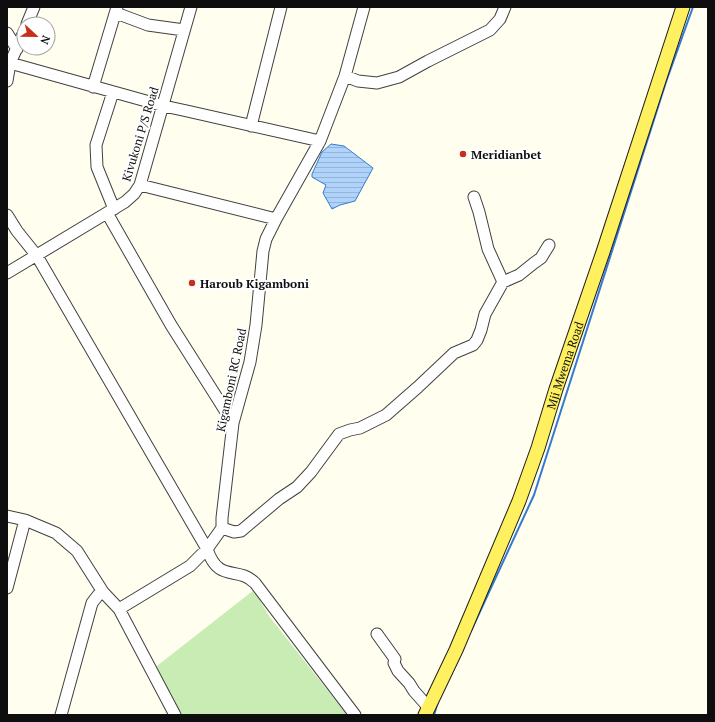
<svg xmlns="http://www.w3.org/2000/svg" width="715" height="722" font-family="'PT Serif',serif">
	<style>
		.grass { fill: #c9ecb5 }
		.water { fill: url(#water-rules); stroke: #317bd6 }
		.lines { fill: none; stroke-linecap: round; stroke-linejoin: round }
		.stream { stroke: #317bd6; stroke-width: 2 }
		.minor-casing { stroke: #414141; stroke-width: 13 }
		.major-casing { stroke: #1f1f1f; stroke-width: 15 }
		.minor { stroke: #fff; stroke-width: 11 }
		.major { stroke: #fff05f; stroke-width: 13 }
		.poi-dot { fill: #c72e1c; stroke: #fff; stroke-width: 1.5 }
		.labels { text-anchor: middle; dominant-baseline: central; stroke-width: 4; stroke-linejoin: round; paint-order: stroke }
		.street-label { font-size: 12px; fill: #0e0e0e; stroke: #fff }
		.poi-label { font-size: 12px; font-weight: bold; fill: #0e0e0e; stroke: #fff; text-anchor: start }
	</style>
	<defs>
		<pattern id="water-rules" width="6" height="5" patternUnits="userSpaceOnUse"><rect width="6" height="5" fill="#afd3fa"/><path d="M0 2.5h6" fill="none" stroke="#95b4d5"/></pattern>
	</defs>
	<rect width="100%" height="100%" fill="#fffeef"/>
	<path class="grass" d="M254,590L269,616L347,715H180L153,669Z"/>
	<path class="water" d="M331,144L344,146L373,168L355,201L340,205L332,209L323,193L326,185L312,177V174L322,152Z"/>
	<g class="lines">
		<path class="stream" d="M471,631L534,495L666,82L693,7
			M434,715L438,702"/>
		<g class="minor-casing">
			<path id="minor" d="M116,13L148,25L184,30
				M27,24L34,7
				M7,33L17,49
				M7,65L10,63L24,32
				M345,76L358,81L377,83L399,77L428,61L490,30L500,19L505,7
				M7,81L10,63L164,106L187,111L320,141
				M93,87L117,7
				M113,92L96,145L97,167L114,209
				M251,126L281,7
				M140,185L276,219
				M474,197L479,212L488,249L503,282
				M107,213L171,325L233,423
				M7,215L17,231L37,256L207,549C219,584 237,565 255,583L355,715
				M7,273L125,202L134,194L140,185L191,7
				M7,516L25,520L56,533L77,551L103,592L119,609L175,715
				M222,528L234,532L241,531L279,499L297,487L311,472L339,434L350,430L360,428L386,415L418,387L454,353L473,345L477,340L481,330L485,314L503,282L519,275L534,263L541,258L549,245
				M7,588L25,520
				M119,609L190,566L207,549L222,528V518L233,423L250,362L256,325L263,251L266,239L276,219L320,141L345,76L364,7
				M377,634L395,659L394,663L398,671L409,683L414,691L429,708
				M61,715L92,603L99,594L103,592"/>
		</g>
		<g class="major-casing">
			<g id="major">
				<path id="s1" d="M425,715L456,650L519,501L538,448L556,389L603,252L683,7"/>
			</g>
		</g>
		<use href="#minor" class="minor"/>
		<use href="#major" class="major"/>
	</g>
	<g class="poi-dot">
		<circle cx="463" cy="154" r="4"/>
		<circle cx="192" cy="283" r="4"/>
	</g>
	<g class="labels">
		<g class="street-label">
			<text transform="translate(140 134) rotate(-73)">Kivukoni P/S Road</text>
			<text stroke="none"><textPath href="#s1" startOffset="377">Mji Mwema Road</textPath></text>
			<text transform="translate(231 380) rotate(-78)">Kigamboni RC Road</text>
		</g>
		<g class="poi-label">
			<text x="471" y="154">Meridianbet</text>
			<text x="200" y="283">Haroub Kigamboni</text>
		</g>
	</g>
	<rect width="715" height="722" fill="none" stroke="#0e0e0e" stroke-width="16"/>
	<g transform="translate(36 36) rotate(112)"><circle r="19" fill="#ffffff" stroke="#9f9f9f"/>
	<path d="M0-3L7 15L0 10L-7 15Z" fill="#c72e1c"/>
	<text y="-6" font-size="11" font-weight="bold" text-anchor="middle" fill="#0e0e0e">N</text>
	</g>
</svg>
